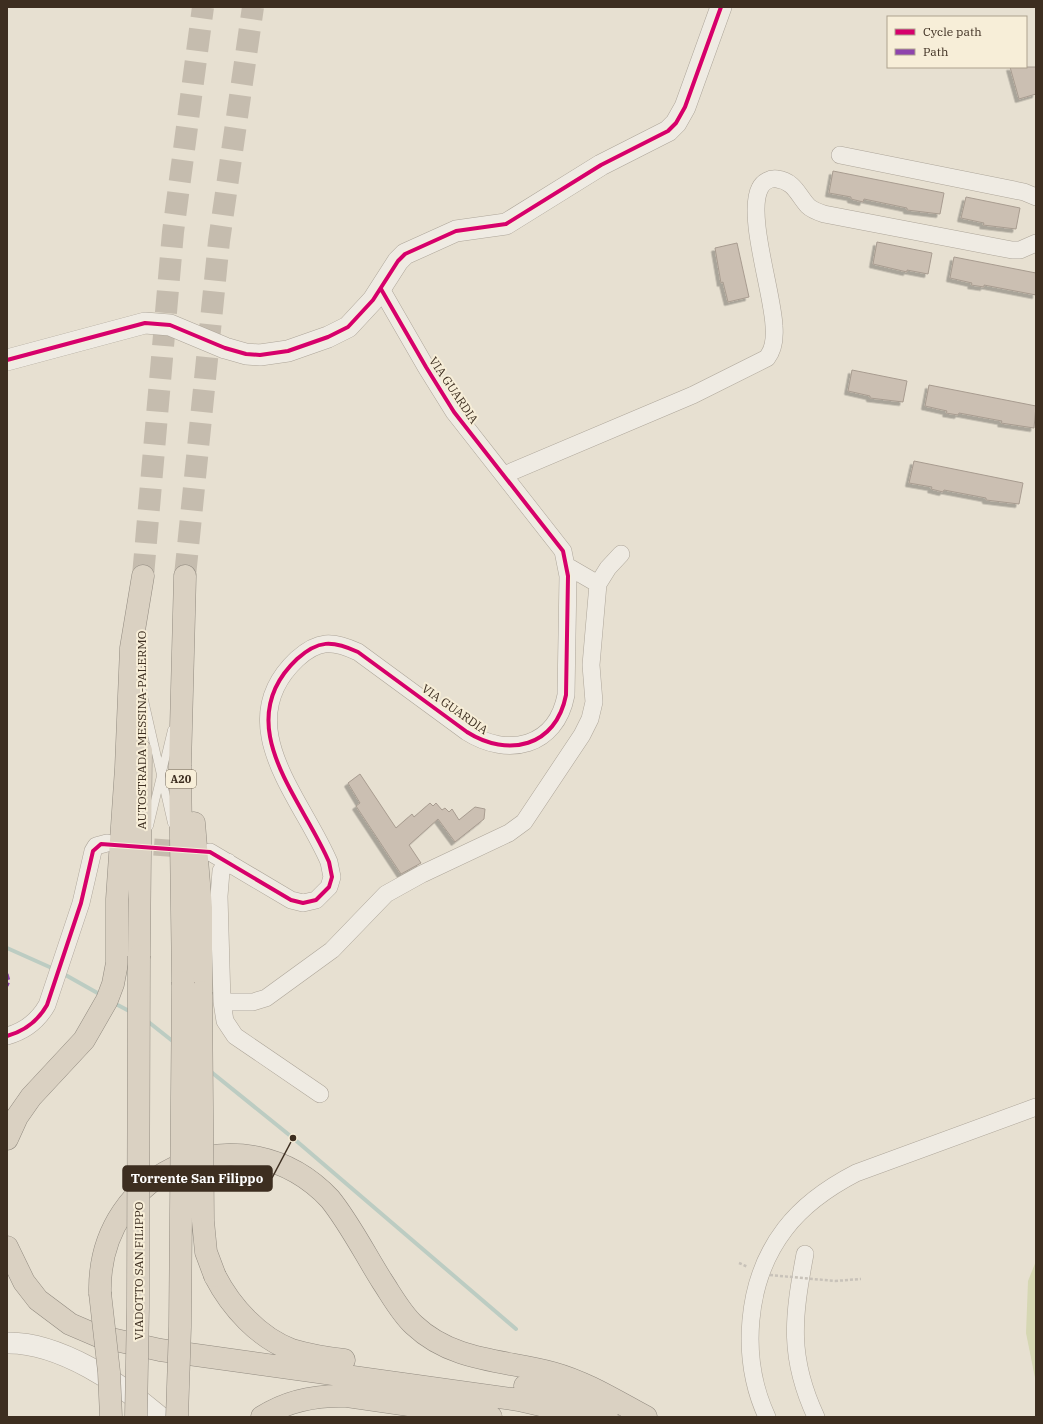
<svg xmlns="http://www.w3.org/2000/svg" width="1043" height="1424" font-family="'IBM Plex Serif',serif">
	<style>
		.green { fill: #d6d7b3 }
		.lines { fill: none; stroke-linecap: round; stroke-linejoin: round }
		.stream { stroke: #bcccc2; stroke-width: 4 }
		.building { fill: #cbbfb2; stroke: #a89c90; filter: url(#shadow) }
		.minor-tunnel { stroke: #c5bcae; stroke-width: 17; stroke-dasharray: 17 8; stroke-linecap: butt }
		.motorway-tunnel { stroke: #c5bcae; stroke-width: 22; stroke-dasharray: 22 11; stroke-linecap: butt }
		.service-casing { stroke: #ada599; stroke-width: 9 }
		.minor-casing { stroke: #ada599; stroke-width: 18 }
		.tertiary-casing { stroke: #ada599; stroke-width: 22 }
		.motorway-casing { stroke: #928b80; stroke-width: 23 }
		.path { stroke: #c8c2b9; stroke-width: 2.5; stroke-dasharray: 3 2; stroke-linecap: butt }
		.service { stroke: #efebe3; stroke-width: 8 }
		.minor { stroke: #efebe3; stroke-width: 17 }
		.tertiary { stroke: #efebe3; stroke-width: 21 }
		.motorway { stroke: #dad1c2; stroke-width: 22 }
		.motorway-bridge-casing { stroke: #928b80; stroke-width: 23; stroke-linecap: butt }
		.path-bridge { stroke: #c8c2b9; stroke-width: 2.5; stroke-dasharray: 3 2; stroke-linecap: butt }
		.motorway-bridge { stroke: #dad1c2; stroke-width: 22 }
		.quiet { stroke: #8e44ad; stroke-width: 3; stroke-dasharray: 6 3; stroke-linecap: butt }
		.cycleway-casing { stroke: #f7eed8; stroke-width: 6 }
		.cycleway { stroke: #d6006c; stroke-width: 4 }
		.labels { text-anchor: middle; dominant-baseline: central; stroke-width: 4; stroke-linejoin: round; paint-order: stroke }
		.shield { fill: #f7eed8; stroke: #756857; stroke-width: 1 }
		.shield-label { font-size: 11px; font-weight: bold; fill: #3d2e20 }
		.street-label { font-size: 12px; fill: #3d2e20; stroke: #f7eed8 }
		.leader { fill: none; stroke: #3d2e20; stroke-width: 1.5 }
		.callout-dot { fill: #3d2e20; stroke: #f7eed8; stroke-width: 1.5 }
		.callout { fill: #3d2e20; stroke: #3d2e20; stroke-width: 1.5 }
		.callout-label { font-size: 13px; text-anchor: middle; font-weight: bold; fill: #fff }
	</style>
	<defs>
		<filter id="shadow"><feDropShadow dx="-3.5" dy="3.5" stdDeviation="0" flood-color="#0004"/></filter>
	</defs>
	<rect width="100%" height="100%" fill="#e7e0d1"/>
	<path class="green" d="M1036,1261V1383L1026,1333L1028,1281Z"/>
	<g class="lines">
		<path class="stream" d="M7,948L54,969
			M62,973L101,995
			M112,1002L133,1013
			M146,1020L175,1043
			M210,1071L293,1138L516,1329"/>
	</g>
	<path class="building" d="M1010,67H1036V94L1019,99Z
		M833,171L944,193L940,214L907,210V208L864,199L863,202L851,199V197L829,193Z
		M966,197L1020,208L1016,229L983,225L984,223L961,218Z
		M877,242L932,253L928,274L907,270V272L873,264Z
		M737,243L749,297L728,302L723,282L721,283L715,248Z
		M954,257L1036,273V295L984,285V287L971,285L972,283L950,278Z
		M852,370L907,381L903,402L870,398V396L848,391Z
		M929,385L1036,406L1034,428L1001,423L1002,421L959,413L958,415L946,413L947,411L925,406Z
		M914,461L1023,483L1019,504L986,500V498L944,490L943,492L931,489L932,487L909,483Z
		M360,774L396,828L412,814L414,817L430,803L433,806L436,803L442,810L445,808L449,812L452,809L459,820L475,807L485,809L484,819L455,842L438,819L409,845L421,863L401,874L356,806L360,803L348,783Z"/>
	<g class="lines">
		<path class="minor-tunnel" d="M129,845L192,850"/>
		<path class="motorway-tunnel" d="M143,576L173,232L203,7
			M185,576L219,241L253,7"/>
		<g class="service-casing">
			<path id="service" d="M141,687L172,823
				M149,826L172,730"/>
		</g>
		<g class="minor-casing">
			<path id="minor" d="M840,155L1024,192L1036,197
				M504,475L693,395L767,358C774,349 775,338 774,326C773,294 746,214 760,188C763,182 770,178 777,179C794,181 798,195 808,206C812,210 818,212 824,214L1012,250H1020L1036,243
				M567,566L598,584
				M210,852L291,900L303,903L316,900L329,887L332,877L329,862C302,798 228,724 297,659C318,640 332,640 358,652L467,732C508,758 556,747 566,695L568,576L563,551L454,412L426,367L381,289
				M228,862L221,871L219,896L222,1002L225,1021L235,1036L320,1094
				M222,1002H253L266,998L332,950L386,894L422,874L509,833L524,822L582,735L590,719L594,702L591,665L598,584L608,568L621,554
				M7,1036C25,1031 38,1021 47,1005L81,903L93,851L96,846L107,843
				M805,1254C793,1318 788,1357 816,1417
				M767,1417C740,1359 745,1281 785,1229C804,1204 829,1187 856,1173L1036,1107"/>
		</g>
		<g class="tertiary-casing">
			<path id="tertiary" d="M7,360L145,323L170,325L225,348L246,354L260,355L288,351L328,337L348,327L373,300L398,261L405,254L456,231L506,224L601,165L668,131L676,123L685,107L721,7
				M7,1343C60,1342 121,1384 160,1417"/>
		</g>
		<g class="motorway-casing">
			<path id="motorway" d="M194,823L201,908V992
				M139,956L141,751
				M183,982L180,766L185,576
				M7,1139L17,1117L31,1097L84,1040L107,1000L113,984L117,963V899L126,768L131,648L143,576
				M7,1247L24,1282L38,1300L70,1324L98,1336L160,1350L519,1400L545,1406L570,1417
				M215,1276C231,1307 259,1338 292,1350C309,1355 327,1358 344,1360
				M100,1293C97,1167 244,1108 330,1199C350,1224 365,1254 382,1281C392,1296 401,1313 414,1325C453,1362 505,1360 553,1373C586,1382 616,1401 646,1417
				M525,1386L566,1397L607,1417
				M262,1417C288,1400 317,1395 347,1396L491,1417"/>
		</g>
		<path class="path" d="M739,1263L748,1267
			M835,1281L861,1279"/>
		<use href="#service" class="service"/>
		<use href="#minor" class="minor"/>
		<use href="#tertiary" class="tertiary"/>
		<use href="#motorway" class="motorway"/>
		<g class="motorway-bridge-casing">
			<path id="motorway-bridge" d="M201,992L203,1221L206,1252L215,1276
				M100,1293L109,1372L111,1417
				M136,1417L138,1307L139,956
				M177,1417L180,1327L183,982"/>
		</g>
		<path class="path-bridge" d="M770,1275L835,1281"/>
		<use href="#motorway-bridge" class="motorway-bridge"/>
		<path class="quiet" d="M7,974L9,981L7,986"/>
		<g class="cycleway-casing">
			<path id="cycleway" d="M7,360L145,323L170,325L225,348L246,354L260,355L288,351L328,337L348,327L373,300L398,261L405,254L456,231L506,224L601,165L668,131L676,123L685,107L721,7
				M7,1036C25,1031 38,1021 47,1005L81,903L93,851L101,844L210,852L291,900L303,903L316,900L329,887L332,877L329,862C302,798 228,724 297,659C318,640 332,640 358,652L467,732C508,758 556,747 566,695L568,576L563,551L454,412L426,367L381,289"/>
		</g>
		<use href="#cycleway" class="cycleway"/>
	</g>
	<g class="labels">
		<rect class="shield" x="166" y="770" width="30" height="18" rx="3"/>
		<g class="shield-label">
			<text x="181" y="779">A20</text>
		</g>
		<g class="street-label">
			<text transform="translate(454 390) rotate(56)">VIA GUARDIA</text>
			<text transform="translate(455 709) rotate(35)">VIA GUARDIA</text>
			<text transform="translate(141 730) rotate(-90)">AUTOSTRADA MESSINA-PALERMO</text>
			<text transform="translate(138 1271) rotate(-90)">VIADOTTO SAN FILIPPO</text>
		</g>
	</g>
	<path class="leader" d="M293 1138L272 1178"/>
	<circle class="callout-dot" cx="293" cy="1138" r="4"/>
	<rect class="callout" x="123" y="1166" width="149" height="25" rx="4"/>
	<g class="callout-label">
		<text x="197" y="1183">Torrente San Filippo</text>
	</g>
	<rect width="1043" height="1424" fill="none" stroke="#3d2e20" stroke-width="16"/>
	<rect x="887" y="16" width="140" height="52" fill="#f7eed8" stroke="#ada18e"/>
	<rect x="895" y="29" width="20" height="6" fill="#d6006c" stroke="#ada18e"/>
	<text x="923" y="36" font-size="12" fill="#3d2e20">Cycle path</text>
	<rect x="895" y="49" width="20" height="6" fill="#8e44ad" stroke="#ada18e"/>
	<text x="923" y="56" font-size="12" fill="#3d2e20">Path</text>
</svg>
